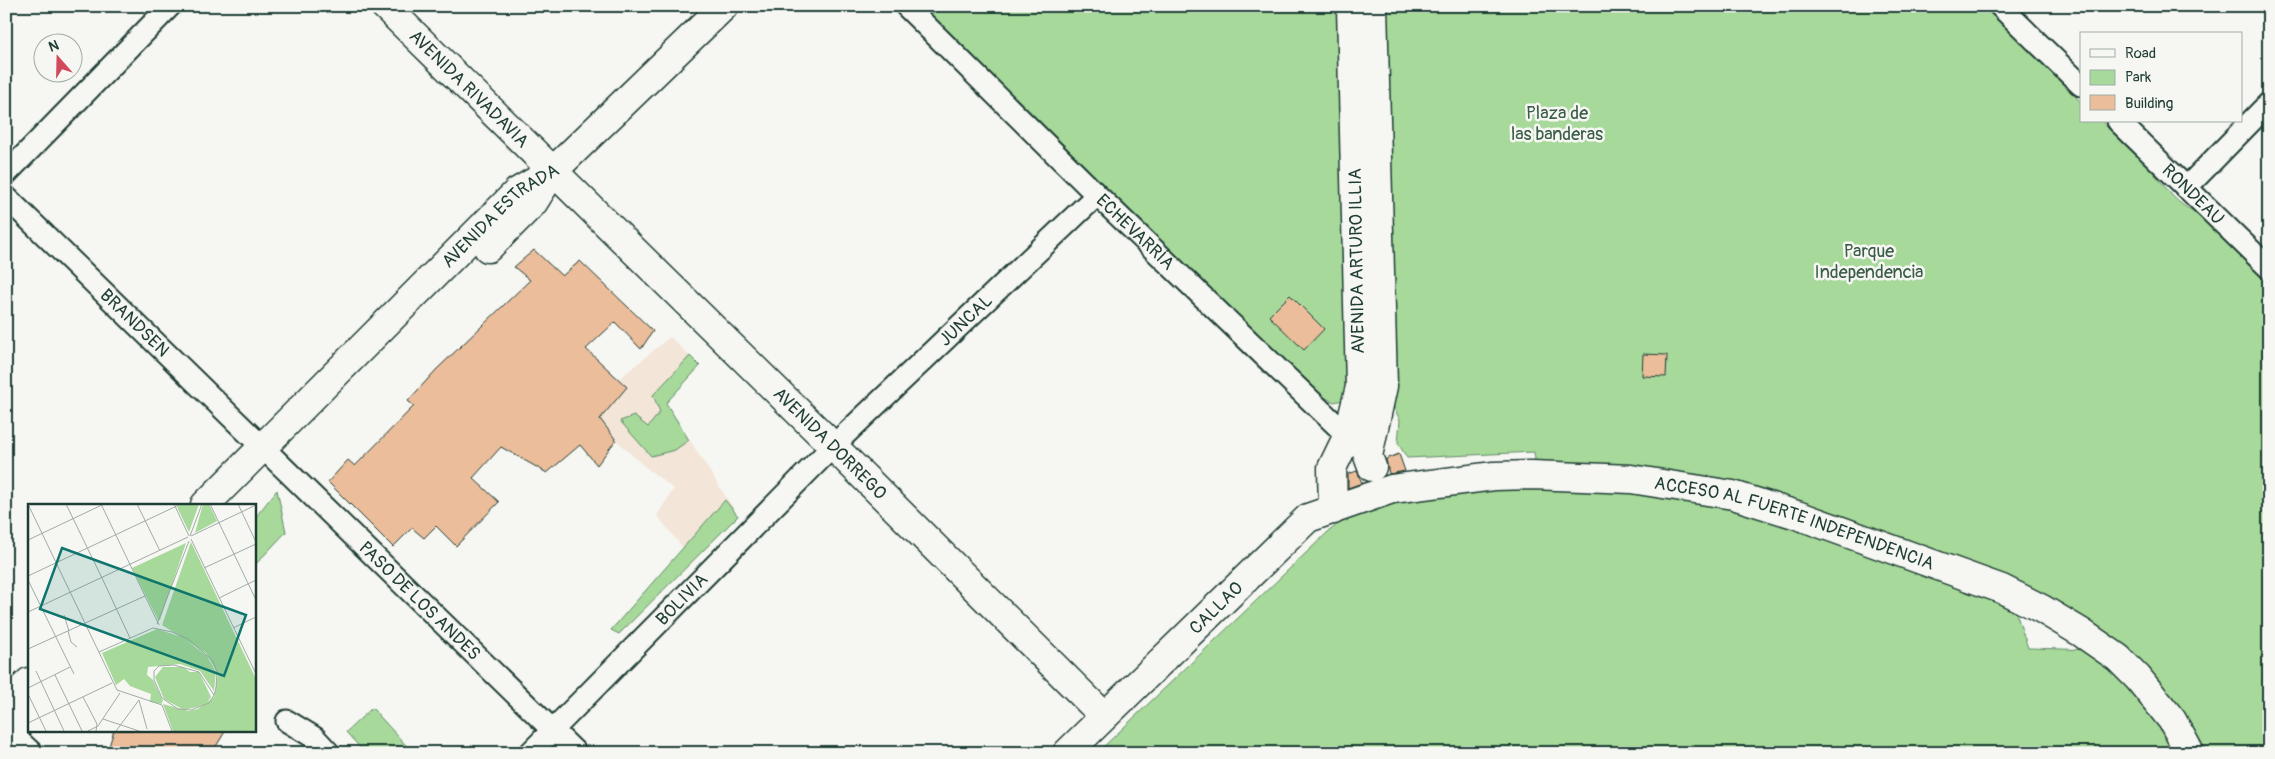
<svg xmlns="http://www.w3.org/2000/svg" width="2275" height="759" font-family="Pangolin,sans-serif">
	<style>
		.built { fill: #f3e5d8 }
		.green { fill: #a6d99a; stroke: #628b67 }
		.building { fill: #ebbd9b; stroke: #1f3d34 }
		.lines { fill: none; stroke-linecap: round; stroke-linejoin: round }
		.street-casing { stroke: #1f3d34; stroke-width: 25 }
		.secondary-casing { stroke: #1f3d34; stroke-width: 31 }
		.street { stroke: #f6f6f2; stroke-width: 21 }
		.secondary { stroke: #f6f6f2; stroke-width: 28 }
		.labels { text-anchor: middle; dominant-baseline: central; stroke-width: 5; stroke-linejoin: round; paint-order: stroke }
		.street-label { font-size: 18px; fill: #1f3d34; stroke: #f6f6f2 }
		.park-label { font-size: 18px; fill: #3a5c48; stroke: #f6f6f2 }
		.inset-road { fill: none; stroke: #a0aca6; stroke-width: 1 }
		.view { fill: #0f766e; fill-opacity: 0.15; stroke: #0f766e; stroke-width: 2.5 }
		.inset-edge { fill: none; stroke: #1f3d34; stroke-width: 2.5 }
	</style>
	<rect width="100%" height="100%" fill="#f6f6f2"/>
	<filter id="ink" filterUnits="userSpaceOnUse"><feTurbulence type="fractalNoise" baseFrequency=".02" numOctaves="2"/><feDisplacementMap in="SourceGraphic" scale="10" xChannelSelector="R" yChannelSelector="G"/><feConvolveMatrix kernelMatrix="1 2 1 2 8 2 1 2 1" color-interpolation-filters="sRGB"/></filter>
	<g filter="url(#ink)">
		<path class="built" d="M670,337L700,366L666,403L738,516L693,561L657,515L674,489L643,465L616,440L597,465L580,445L547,473L518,457L497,431L584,347L619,379Z"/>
		<path class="green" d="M918,6H1344L1347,399L1334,402L1324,397Z
			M1384,6H1984L2081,102V121H2101C2118,139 2137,155 2154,173C2167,188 2176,206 2197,212L2269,283V753H2200L2162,692L1882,533L1536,468L1534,452L1407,458L1398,443L1400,420L1394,408L1392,391Z
			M690,356L700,366L666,403L689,440L675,450L651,456L620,421L634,416L648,427L660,412L653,395Z
			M1457,486L1616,487L1727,503L2013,604L2028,648L2094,650L2124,674L2181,753H1097L1329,531L1357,510Z
			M277,490L286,532L254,566V519Z
			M725,500L738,516L619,634L611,630Z
			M372,708L413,753H365L346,732Z"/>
		<path class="building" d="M534,250L562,276L580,261L653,331L641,349L615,322L586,349L627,387L600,419L616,440L597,465L580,445L547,473L501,447L473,478L499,502L456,546L436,526L424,538L412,528L393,547L328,482L348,460L355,466L414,406L408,401L436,370L530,280L514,267Z
			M1290,295L1324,329L1304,350L1269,316Z
			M1643,354L1667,355L1666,377L1642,376Z
			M1399,454L1405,471L1389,474L1386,459Z
			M1357,471L1362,483L1348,488V474Z
			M114,730H226L212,753H107Z"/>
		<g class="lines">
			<g class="street-casing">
				<g id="street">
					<path id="s1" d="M906,6L1097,195L1357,445"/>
					<path d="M2000,6L2081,85"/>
					<path id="s2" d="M2118,121L2269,268"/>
					<path d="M6,174L170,6"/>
					<path d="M2186,188L2269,103"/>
					<path id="s3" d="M6,197L576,753"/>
					<path d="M287,721L315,738L329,753"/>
					<path d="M6,729L32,753"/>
					<path id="s4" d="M530,753L833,446L1097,195"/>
				</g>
			</g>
			<g class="secondary-casing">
				<g id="secondary">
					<path id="s5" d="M385,6L833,446L1104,716"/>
					<path d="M488,248L533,203L550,176"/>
					<path d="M1372,467L1368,456L1383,386L1373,6"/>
					<path id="s6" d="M205,505L517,192L553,171L724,6"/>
					<path d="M1333,510L1332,468L1348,435L1360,387L1351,6"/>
					<path d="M6,705L29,682"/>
					<path d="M6,736L29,713"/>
					<path id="s7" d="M1067,753L1308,518L1392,489L1494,476L1532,475L1631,479L1733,495L1797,515L2002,589L2042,609L2082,633L2118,658L2138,678L2172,720L2190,753"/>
				</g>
			</g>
			<use href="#street" class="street"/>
			<use href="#secondary" class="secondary"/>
		</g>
	</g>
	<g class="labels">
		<g class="street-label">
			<text stroke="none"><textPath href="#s5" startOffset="118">AVENIDA RIVADAVIA</textPath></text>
			<text stroke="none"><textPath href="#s2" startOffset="105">RONDEAU</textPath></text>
			<text stroke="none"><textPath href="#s6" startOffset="414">AVENIDA ESTRADA</textPath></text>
			<text stroke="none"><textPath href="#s1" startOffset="322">ECHEVARRÍA</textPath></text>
			<text transform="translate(1357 261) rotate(-91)">AVENIDA ARTURO ILLIA</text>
			<text stroke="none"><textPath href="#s4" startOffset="614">JUNCAL</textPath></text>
			<text stroke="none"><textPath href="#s3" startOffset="180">BRANDSEN</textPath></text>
			<text stroke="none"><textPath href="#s5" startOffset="624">AVENIDA DORREGO</textPath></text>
			<text stroke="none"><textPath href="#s7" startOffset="835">ACCESO AL FUERTE INDEPENDENCIA</textPath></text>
			<text stroke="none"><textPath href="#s3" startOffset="578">PASO DE LOS ANDES</textPath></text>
			<text stroke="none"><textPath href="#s4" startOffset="216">BOLIVIA</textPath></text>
			<text stroke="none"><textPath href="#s7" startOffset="208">CALLAO</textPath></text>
		</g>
		<g class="park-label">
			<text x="1557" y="113">Plaza de<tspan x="1557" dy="21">las banderas</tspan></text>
			<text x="1869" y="251">Parque<tspan x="1869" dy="21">Independencia</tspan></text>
		</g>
	</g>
	<g transform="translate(28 504)">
		<rect width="228" height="228" fill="#f6f6f2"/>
		<path d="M154,0H171L161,28L149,3ZM175,0H181L189,17L167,29ZM163,38L227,173V227H145L135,200L160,207L170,205L186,193L190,170L178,149L134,121ZM158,39L132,116H130L104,64ZM129,125L154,133L179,152L188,168L186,187L172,167L152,160L120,163L119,171L125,176L135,197L133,200L122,198L123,190L102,182L96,175L88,181L74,149ZM135,163H155L162,168H171L183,193L177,201L156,206L136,195L127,173Z" fill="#a6d99a"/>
		<path class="inset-road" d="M0,0L89,186L134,201M38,0L74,74M73,0L131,121M109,0L132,47M146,0L161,32M182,0L228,96M210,0L228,38M162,32L174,0M163,32L228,1M163,35L228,170M0,36L76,0M176,64L228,40M0,72L153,0M74,74L102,134M0,76L46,170M191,94L228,76M0,108L160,33M36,111L41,127M129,120L161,37M205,124L228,113M40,127L43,138L49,143M0,145L117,92M71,148L125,124L144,128L160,135L184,156L189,168L188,184L186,191L181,199L163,206L150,205L134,194L126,176V167L131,162L146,161L171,168L186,191M8,167L36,227M27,171L54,227M0,184L42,163M0,190L18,227M55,193L69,220L68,227M111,196L119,225M134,201L144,227M75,215L111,227M0,219L84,179M60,227L70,222L92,189M88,227L111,196"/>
		<path class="view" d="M34,44L218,111L196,172L12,105Z"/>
		<rect width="228" height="228" class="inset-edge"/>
	</g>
	<rect width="2275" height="759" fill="none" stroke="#f6f6f2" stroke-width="25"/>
	<rect x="12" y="12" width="2250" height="734" fill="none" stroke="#1f3d34" stroke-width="2" filter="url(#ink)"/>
	<rect x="2080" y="32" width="162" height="90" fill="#f6f6f2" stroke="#a0aca6"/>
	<rect x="2090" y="49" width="25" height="8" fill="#f6f6f2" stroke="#a0aca6"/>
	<text x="2125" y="58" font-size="15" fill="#1f3d34">Road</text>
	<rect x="2090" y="70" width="25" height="15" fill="#a6d99a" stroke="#a0aca6"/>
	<text x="2125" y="82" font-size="15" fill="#1f3d34">Park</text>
	<rect x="2090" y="95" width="25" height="15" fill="#ebbd9b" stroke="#a0aca6"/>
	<text x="2125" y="108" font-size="15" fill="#1f3d34">Building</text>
	<g transform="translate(58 58) rotate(340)"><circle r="24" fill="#f6f6f2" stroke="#a0aca6"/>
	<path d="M0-4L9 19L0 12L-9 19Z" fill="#d1495b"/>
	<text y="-8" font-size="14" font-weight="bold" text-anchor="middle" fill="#1f3d34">N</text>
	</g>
</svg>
